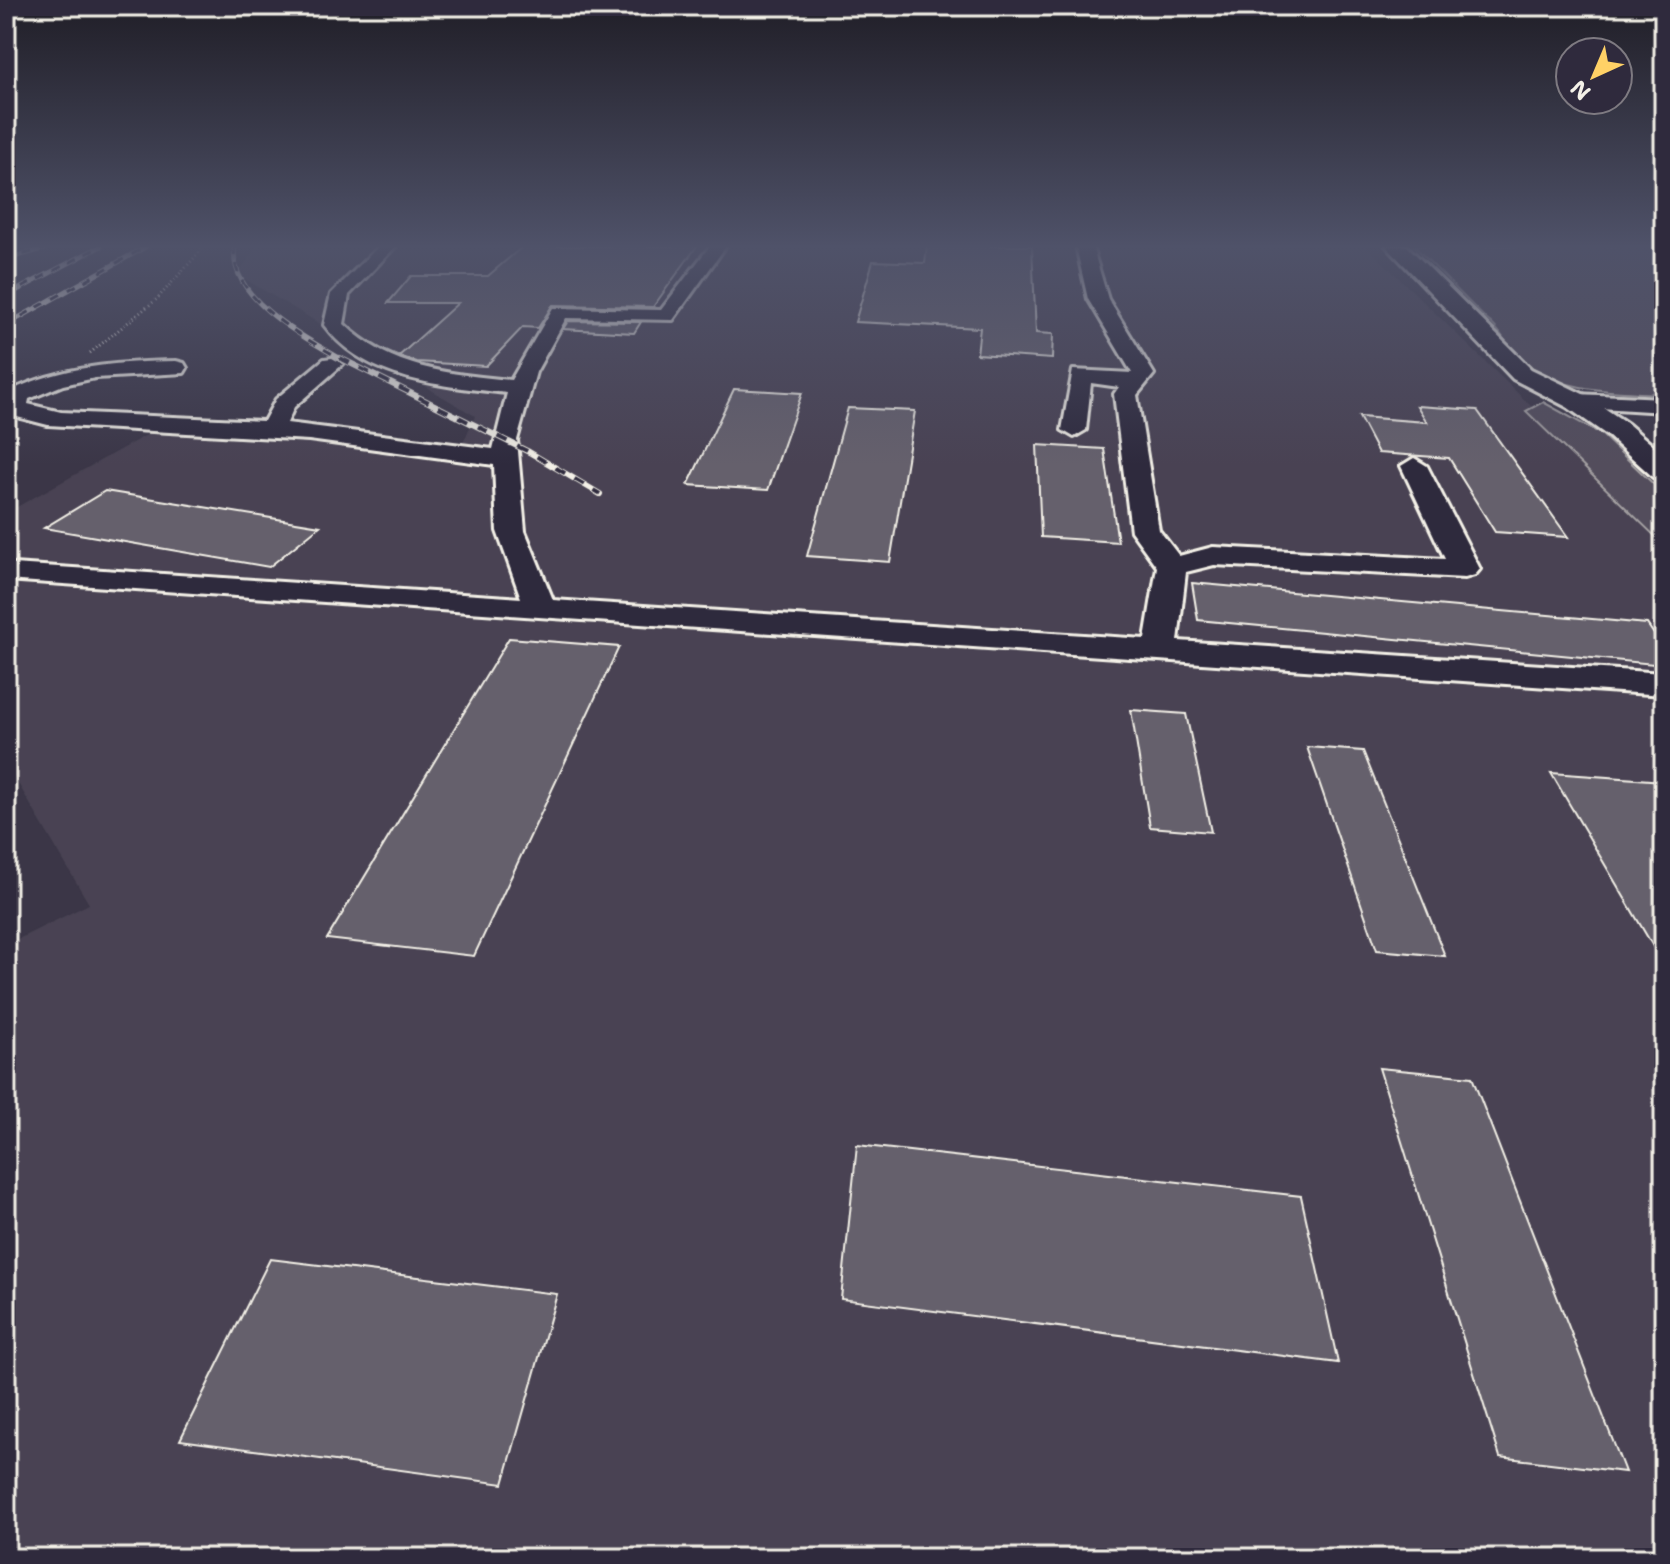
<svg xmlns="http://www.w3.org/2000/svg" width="1670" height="1564" font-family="'Shantell Sans',sans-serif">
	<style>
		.built { fill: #484352 }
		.green { fill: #534e5c; stroke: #a4a0a2; stroke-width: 2 }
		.building { fill: #65616c; stroke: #f4f1e8; stroke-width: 2 }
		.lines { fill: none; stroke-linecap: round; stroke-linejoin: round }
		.minor-casing { stroke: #f4f1e8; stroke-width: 6 }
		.major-casing { stroke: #f4f1e8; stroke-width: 6 }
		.path { stroke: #f4f1e8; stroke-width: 3; stroke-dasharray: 1 3; stroke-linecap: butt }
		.minor { fill: #2f2a3d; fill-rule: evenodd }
		.major { fill: #2f2a3d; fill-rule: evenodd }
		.rail-far1-casing { stroke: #f4f1e8; stroke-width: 5 }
		.rail-casing { stroke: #f4f1e8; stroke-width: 6 }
		.rail-far1 { stroke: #2f2a3d; stroke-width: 3; stroke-dasharray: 9; stroke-linecap: butt }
		.rail { stroke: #2f2a3d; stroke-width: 4; stroke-dasharray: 11; stroke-linecap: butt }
	</style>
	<rect width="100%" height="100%" fill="#3b3647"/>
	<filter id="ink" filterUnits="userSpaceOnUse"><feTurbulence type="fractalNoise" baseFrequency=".0125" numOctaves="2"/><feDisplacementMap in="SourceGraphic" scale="16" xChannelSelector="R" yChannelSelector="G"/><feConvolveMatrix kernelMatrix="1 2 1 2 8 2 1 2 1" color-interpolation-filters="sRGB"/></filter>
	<g filter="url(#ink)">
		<path class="built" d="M256,246H1366L1664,535V1558H6V945L89,904L6,763V513L166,424L458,454L475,416L238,275Z"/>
		<path class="green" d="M1414,246H1664V394C1618,392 1552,393 1517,356C1505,344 1501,329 1486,319Z
			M1543,402L1601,434L1664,494V545L1526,411Z"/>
		<path class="building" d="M523,246H697L653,307L553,305L538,328L523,327L486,366L417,362L399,356L458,303H388L411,276H488Z
			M927,246H1032L1036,333L1053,334L1052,359L977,354L980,328L855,322L873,261L925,263Z
			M568,321L641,322L634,333L563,329Z
			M734,389L802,393L768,490L688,485Z
			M1417,406L1477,410L1568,537L1495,532L1449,458L1378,453L1359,417L1427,422Z
			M848,408L915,411L890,562L807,556Z
			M1037,445L1104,449L1118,542L1041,537Z
			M105,491L320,526L269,567L44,528Z
			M1192,583L1647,624L1664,649V665L1198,620Z
			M509,638L619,647L474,956L327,939Z
			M1131,710L1186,714L1211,832L1150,827Z
			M1307,747L1363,751L1445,956L1377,950Z
			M1551,773L1664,781V965Z
			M1379,1068L1472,1077L1625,1472L1500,1457Z
			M857,1145L1301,1196L1338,1363L841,1299Z
			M270,1259L557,1294L503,1484L180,1440Z"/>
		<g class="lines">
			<g class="minor-casing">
				<path id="minor" d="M379,246H396L349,295L344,324C390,369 450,374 511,380L553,308L661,310L710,246H726L673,320L566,318L536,372L517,440L525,531L553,600L1145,639L1157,567L1131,531L1114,394L1119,387L1091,383L1086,430L1074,437L1062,430L1073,370L1132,373L1088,299L1076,246H1092L1108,299L1154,374L1137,395L1159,530L1179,556L1213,547L1445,559L1401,466L1414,458L1427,466L1480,569L1475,575L1465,578L1214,565L1186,572L1178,641L1664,673V695L6,580V566L13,564L521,598L497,531L494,465L309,440L48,425L17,417L6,409L10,391C63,366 118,362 176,361L184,363L187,368L184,373L95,378L63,385L29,399L28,404L61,412L264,421L276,399L324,359L332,358L343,364L294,407L287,423L493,449L507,393C443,386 365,381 324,325L331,294Z
					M1576,394L1664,398V412L1568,406L1564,401L1568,396Z"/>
			</g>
			<g class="major-casing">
				<path id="major" d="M1386,246H1407L1531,369L1585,395L1628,424L1664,455V480L1653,477L1608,436L1567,407L1513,379Z"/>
			</g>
			<path class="path" d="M90,353L157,299L205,246"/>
			<use href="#minor" class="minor"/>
			<use href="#major" class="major"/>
			<g class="rail-far1-casing">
				<path id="rail-far1" d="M235,246C226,297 306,339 343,360
					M6,259L54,246
					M6,296L101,246
					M6,325L147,246"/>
			</g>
			<g class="rail-casing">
				<path id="rail" d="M340,358L529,452L600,494"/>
			</g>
			<use href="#rail-far1" class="rail-far1"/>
			<use href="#rail" class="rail"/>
		</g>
	</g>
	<linearGradient id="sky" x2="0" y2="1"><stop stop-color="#201e27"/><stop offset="0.53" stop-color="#4f5269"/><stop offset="1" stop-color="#4f5269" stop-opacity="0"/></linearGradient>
	<rect width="1670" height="465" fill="url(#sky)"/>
	<rect width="1670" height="1564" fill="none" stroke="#2f2a3d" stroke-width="32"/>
	<rect x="16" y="16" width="1638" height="1532" fill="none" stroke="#f4f1e8" stroke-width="3" filter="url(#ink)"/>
	<g transform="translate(1594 76) rotate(224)"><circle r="38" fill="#2f2a3d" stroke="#7e7a81" stroke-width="2"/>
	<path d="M0-6L14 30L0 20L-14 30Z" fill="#ffd166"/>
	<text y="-12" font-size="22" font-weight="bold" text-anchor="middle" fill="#f4f1e8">N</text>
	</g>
</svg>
